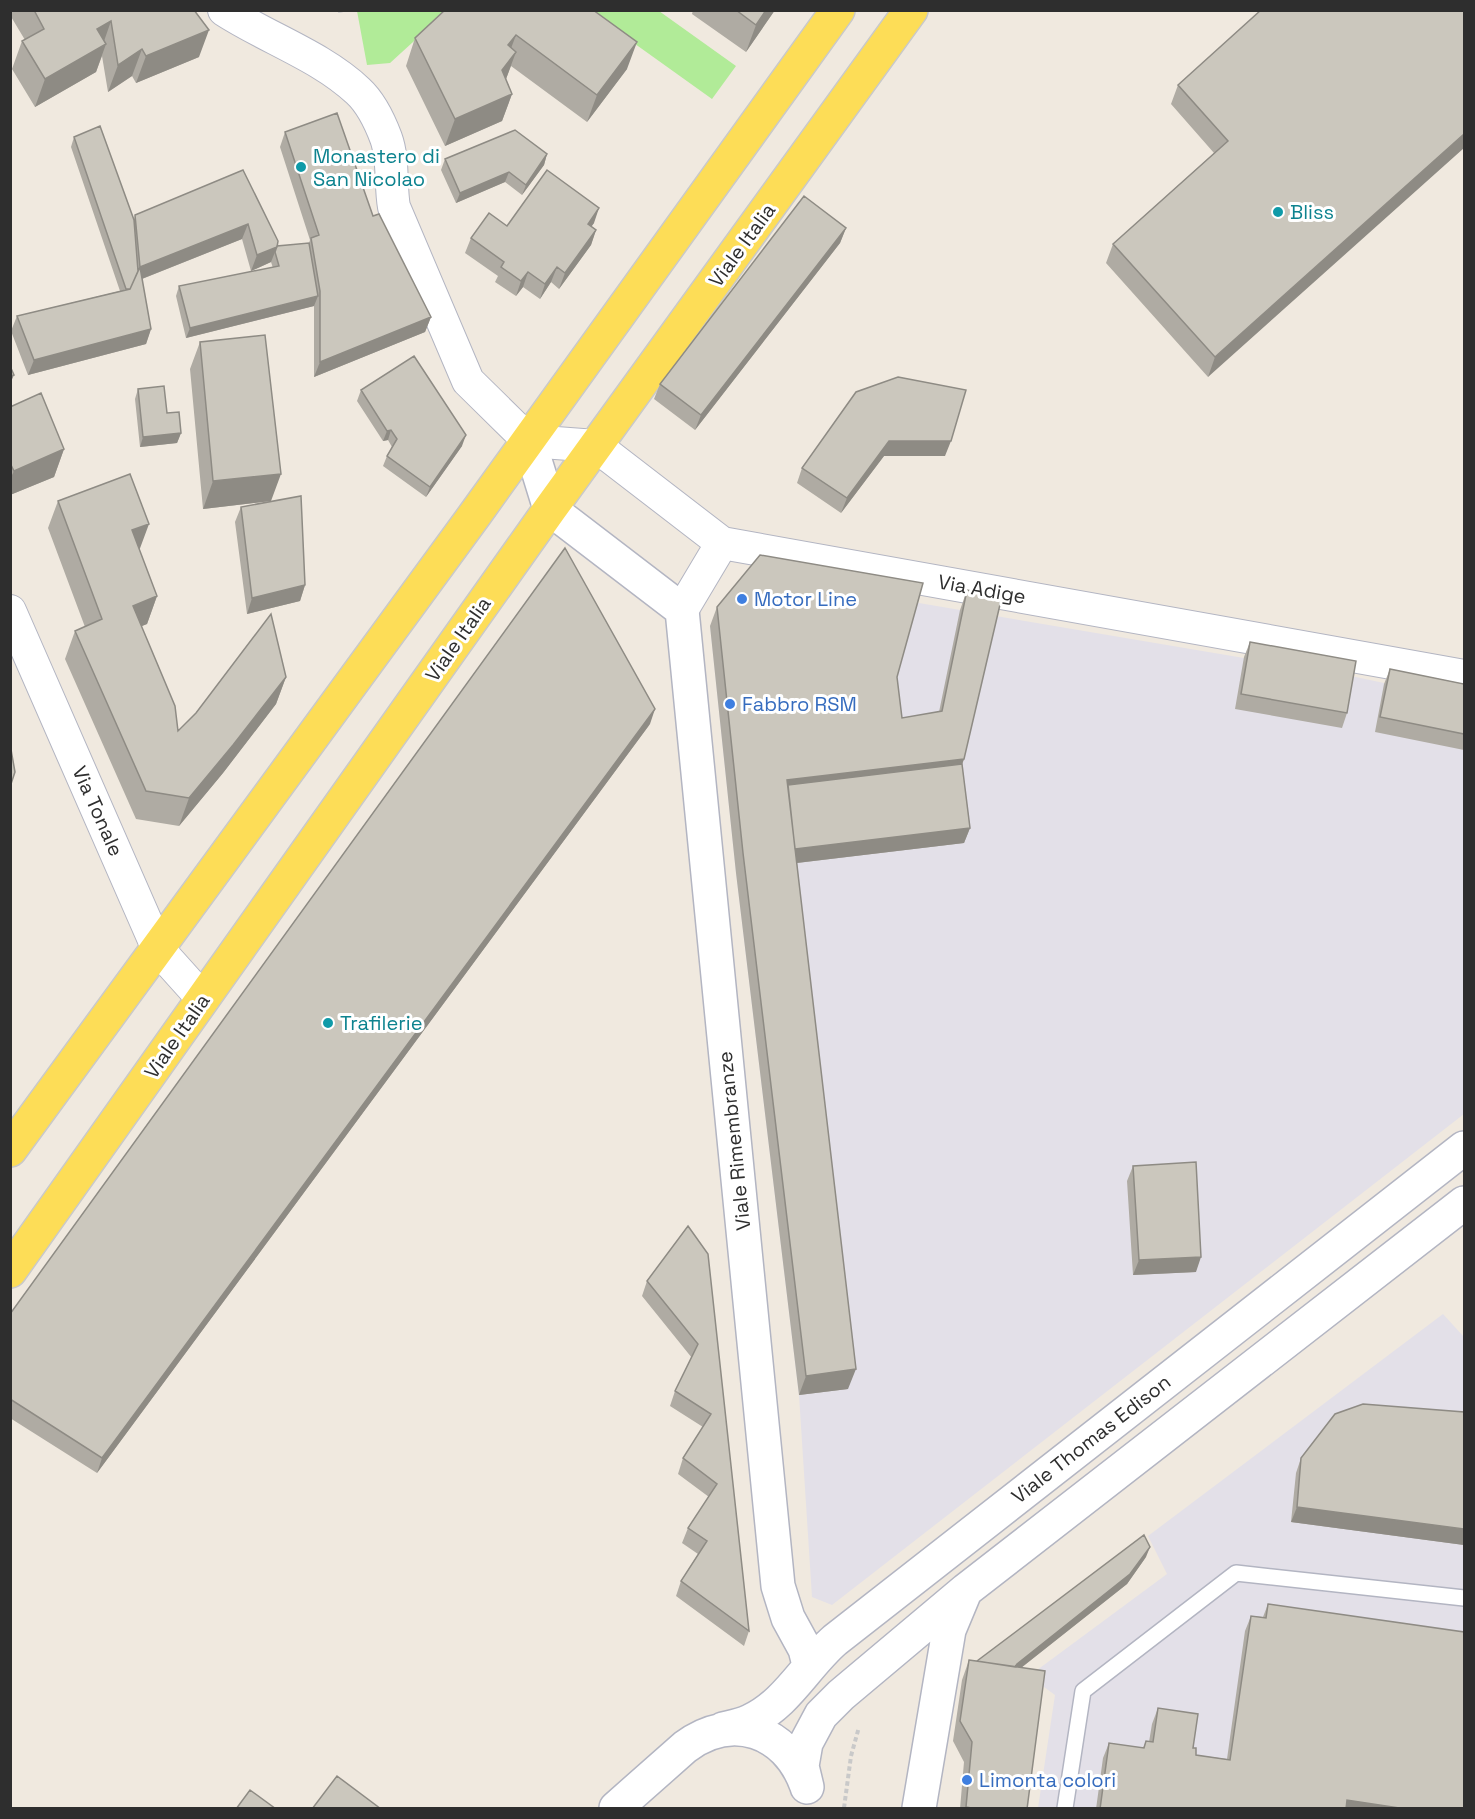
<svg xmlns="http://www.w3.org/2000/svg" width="1475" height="1819" font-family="'Space Grotesk',sans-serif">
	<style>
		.industrial { fill: #e3e0e8 }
		.green { fill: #b1eb98 }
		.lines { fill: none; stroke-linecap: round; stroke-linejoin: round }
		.lane-casing { stroke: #b3b5c2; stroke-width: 18 }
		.street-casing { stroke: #b3b5c2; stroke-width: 34 }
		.secondary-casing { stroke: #b3b5c2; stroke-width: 36 }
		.primary-casing { stroke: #c9c9c9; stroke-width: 36 }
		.path { stroke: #c9c9c9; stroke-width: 4; stroke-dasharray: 4.5 3; stroke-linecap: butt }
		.lane { stroke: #fff; stroke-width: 15 }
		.street { stroke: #fff; stroke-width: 32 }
		.secondary { stroke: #fff; stroke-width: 33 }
		.primary { stroke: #fddd57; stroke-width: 33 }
		.wall { fill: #afaba3 }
		.shaded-wall { fill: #8e8b84 }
		.building { fill: #cbc7bd; stroke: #8e8b84; stroke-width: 1.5 }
		.culture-dot { fill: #0f9aa8; stroke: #fff; stroke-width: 2 }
		.shop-dot { fill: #3f7fe0; stroke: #fff; stroke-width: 2 }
		.labels { text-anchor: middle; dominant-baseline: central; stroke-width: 6; stroke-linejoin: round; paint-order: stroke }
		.culture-label { font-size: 20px; fill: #0d838f; stroke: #fff; text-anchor: start }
		.street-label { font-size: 20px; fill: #2e2e2e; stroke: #fff }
		.shop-label { font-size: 20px; fill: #366cbe; stroke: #fff; text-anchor: start }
	</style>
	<rect width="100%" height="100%" fill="#f0e9df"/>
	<path class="industrial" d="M753,575L1351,676L1464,700V1114L832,1605L812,1597L799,1395L736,873L710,626Z
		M1443,1314L1464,1337V1808H1038L1055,1695L1029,1676L1167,1574L1148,1536Z"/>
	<path class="green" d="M357,11H447L390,63L367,65Z
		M589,11H659L736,66L712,99Z"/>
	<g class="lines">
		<g class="lane-casing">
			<path id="lane" d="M1065,1808L1083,1691L1236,1573L1464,1598"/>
		</g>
		<g class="street-casing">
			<path id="street" d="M224,10C267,38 321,56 358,91C371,103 380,122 386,138C394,160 390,185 394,207L468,381L529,441L596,446L722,543L1464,676
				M682,610L722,543
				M10,611L158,949L203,999"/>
		</g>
		<g class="secondary-casing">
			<path id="secondary" d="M529,441L550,509L682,610L778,1586L788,1618L805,1649L809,1665
				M723,1729C731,1727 742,1725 750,1721C787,1704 805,1666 835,1640L1464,1148
				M807,1787L802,1766L806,1743L821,1715L841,1695L966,1590L1464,1203
				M616,1808L685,1747C732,1712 786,1730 806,1784
				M919,1808L949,1630L964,1594"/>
		</g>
		<g class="primary-casing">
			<path id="primary" d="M10,1150L476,513L838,10
				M10,1271L550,509L911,10"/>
		</g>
		<path class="path" d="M338,11L345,10
			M844,1808L851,1756L859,1727"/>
		<use href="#lane" class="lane"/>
		<use href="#street" class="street"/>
		<use href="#secondary" class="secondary"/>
		<use href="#primary" class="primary"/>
	</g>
	<path class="wall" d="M10,10H194L199,57L136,83L132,76L108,92L102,56L96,72L35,107L12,69L22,41L25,40L10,15Z
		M445,10L627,69L587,122L511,66L506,79L512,94L502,121L445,146L406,66L415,38Z
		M693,10H775L746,52L692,14Z
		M1464,10L1208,377L1106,263L1113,244L1214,153L1171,104L1178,85Z
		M285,132L373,216L431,317L425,332L314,377V306L186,338L176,296L179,286L273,268L271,262L251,271L242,239L142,279L151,329L146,344L28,375L11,331L17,316L120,291L71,147L74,137L134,220L135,215L243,170L277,246L309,243L310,240L280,147Z
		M547,154L544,165L522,195L505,182L456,203L441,170L445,159Z
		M594,223L591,227L596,230L591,245L559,289L551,282L540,299L523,287L516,296L495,282L498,276L465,253L471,238L507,226Z
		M846,228L840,243L695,430L654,399L660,384Z
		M200,342L271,501L203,509L190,369Z
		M138,389L167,413L181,433L177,443L140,447L135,399Z
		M361,390L462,446L426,497L383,466L387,456L392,447L388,440L383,441L357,401Z
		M856,392L945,456H884L841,513L797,483L802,468Z
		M10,407L64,449L54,477L10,495Z
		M58,501L139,550L157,596L147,624L141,626L178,731L286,677L276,704L223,773L179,826L136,819L65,659L75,631L85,627L48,528Z
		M241,507L305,585L300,601L247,614L235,522Z
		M967,590L964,759L962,764L970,828L964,843L797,863L848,1389L799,1395L736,873L710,626L717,607L897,677L902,718L939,712L960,610Z
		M1250,642L1347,713L1342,728L1235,709L1244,657Z
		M1390,669L1464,684V750L1375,732L1384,684Z
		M650,724L97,1473L10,1418V1314Z
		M1133,1166L1196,1272L1133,1275L1127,1181Z
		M688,1226L749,1631L744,1646L676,1596L681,1581L698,1554L682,1543L688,1528L709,1497L678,1474L683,1458L703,1427L670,1406L675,1391L692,1358L642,1296L647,1281Z
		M1464,1380V1545L1291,1522L1296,1473L1301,1458L1464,1412Z
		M1146,1557L1127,1584L1021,1668L1027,1809H960L964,1762L953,1741L962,1680L969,1660L977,1661Z
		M1268,1604L1464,1809H1096L1103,1758L1109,1743L1143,1748L1146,1741L1149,1742L1152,1724L1158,1708L1193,1748L1196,1755L1227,1759L1245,1631L1251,1616L1263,1617Z"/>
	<path class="shaded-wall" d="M766,10H775L746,52L756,25Z
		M111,21L102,47L106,44L96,72L35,107L45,79L97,29Z
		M209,30L199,57L136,83L146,56Z
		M516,35L506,62L508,45Z
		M637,42L627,69L587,122L597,95Z
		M142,49L132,76L108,92L118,65Z
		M516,52L506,79L502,70Z
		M512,94L502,121L445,146L455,119Z
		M1464,134V148L1208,377L1215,357Z
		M547,154L544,165L522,195L526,185Z
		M509,172L505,182L456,203L460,193Z
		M599,208L594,223L582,239L588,224Z
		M248,224L242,239L134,282L140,267Z
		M846,228L840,243L695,430L701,415Z
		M596,230L591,245L559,289L565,273Z
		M277,247L271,262L251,271L257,255Z
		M557,267L551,282L540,299L545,284Z
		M528,272L523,287L516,296L521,281Z
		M318,296L314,306L186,338L190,328Z
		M431,317L425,332L314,377L320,362Z
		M151,329L146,344L28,375L34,360Z
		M14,375L10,384V376Z
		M391,430L388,440L383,441L387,431Z
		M181,433L177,443L140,447L143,437Z
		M466,435L462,446L426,497L430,487Z
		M889,441H951L945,456H884L841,513L847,498Z
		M64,449L54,477L10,495V479L14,471Z
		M281,474L271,501L203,509L213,481Z
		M149,524L139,551L132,530Z
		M305,585L300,601L247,614L252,598Z
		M157,596L147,624L123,634L133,606Z
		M286,677L276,704L223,773L179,826L189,798Z
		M655,709L650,724L97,1473L102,1458Z
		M964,759L957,779L787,799V780Z
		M970,828L964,843L788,864L793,849Z
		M1201,1257L1196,1272L1133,1275L1139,1260Z
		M856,1369L848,1389L799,1395L806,1376Z
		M1297,1507L1464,1529V1545L1291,1522Z
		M1150,1547L1146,1557L1127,1584L1013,1674L1004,1686L1017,1664Z
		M1347,1800L1406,1809H1344Z"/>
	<path class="building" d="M34,10H194L209,30L146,56L142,49L118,65L111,21L97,29L106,44L45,79L22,41L44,29Z
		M445,10H593L637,42L597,95L516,35L508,45L516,52L502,70L512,94L455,119L415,38Z
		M736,10H766L756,25Z
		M1261,10H1464V134L1215,357L1113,244L1228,141L1178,85Z
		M337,113L373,216L379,214L431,317L320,362V291L311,238L319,235L285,132Z
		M100,126L134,220L138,271L130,289H126L74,137Z
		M515,130L547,154L526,185L509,172L460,193L445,159Z
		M243,170L278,241L277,247L257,255L248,224L140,267L135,215Z
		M547,170L599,208L588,224L596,230L565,273L557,267L545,284L528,272L521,281L501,267L504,262L471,238L489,213L507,226Z
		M804,196L846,228L701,415L660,384Z
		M309,243L318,296L190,328L179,286L279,266L275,252L277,246Z
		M140,267L151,329L34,360L17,316L130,289Z
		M265,335L281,474L213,481L200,342Z
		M414,356L466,435L430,487L387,456L397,439L391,430L387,431L361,390Z
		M10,366L14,375L10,376Z
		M898,377L966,390L951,441H889L847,498L802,468L856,392Z
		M164,386L167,413L179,412L181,433L143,437L138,389Z
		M41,393L64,449L14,471L10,463V407Z
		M130,474L149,524L132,530L157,596L133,606L175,706L178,731L196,713L271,614L286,677L233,745L189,798L146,791L75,631L102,619L58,501Z
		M301,496L305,585L252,598L241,507Z
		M565,548L655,709L102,1458L10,1399V1314Z
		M760,555L923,583L897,677L902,718L942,711L967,590L1002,596L964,759L787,780L856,1369L806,1376L743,853L717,607Z
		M1250,642L1356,661L1347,713L1241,694Z
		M1390,669L1464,684V734L1380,717Z
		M10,744L15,772L10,787Z
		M962,764L970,828L795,849L788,785Z
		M1196,1162L1201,1257L1139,1260L1133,1166Z
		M688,1226L708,1254L749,1631L681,1581L707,1541L688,1528L717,1484L683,1458L711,1414L675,1391L698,1344L647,1281Z
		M1363,1404L1464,1412V1529L1297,1507L1301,1458L1335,1414Z
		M1144,1535L1150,1547L1130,1574L1017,1664L1015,1667L977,1661Z
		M1268,1604L1464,1632V1809H1406L1347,1800L1346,1809H1100L1109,1743L1144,1748L1146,1741L1153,1742L1158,1708L1198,1714L1193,1748H1196V1755L1230,1760L1251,1616L1266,1618Z
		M969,1660L1045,1671L1027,1809H977L966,1807L972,1742L960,1721Z
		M337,1776L381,1809H312Z
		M250,1790L276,1809H236Z"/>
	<g class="culture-dot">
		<circle cx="301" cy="167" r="6"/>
		<circle cx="1278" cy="212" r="6"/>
		<circle cx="328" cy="1023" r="6"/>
	</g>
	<g class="shop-dot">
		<circle cx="742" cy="599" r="6"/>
		<circle cx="730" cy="704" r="6"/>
		<circle cx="967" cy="1780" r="6"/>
	</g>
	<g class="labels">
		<g class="culture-label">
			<text x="313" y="156">Monastero di<tspan x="313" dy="23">San Nicolao</tspan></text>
			<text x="1290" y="212">Bliss</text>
			<text x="340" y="1023">Trafilerie</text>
		</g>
		<g class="street-label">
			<text transform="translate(742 245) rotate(-54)">Viale Italia</text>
			<text transform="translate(982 589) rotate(10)">Via Adige</text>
			<text transform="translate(458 639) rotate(-55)">Viale Italia</text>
			<text transform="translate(98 811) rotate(66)">Via Tonale</text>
			<text transform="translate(177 1036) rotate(-55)">Viale Italia</text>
			<text transform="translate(734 1141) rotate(-96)">Viale Rimembranze</text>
			<text transform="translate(1091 1439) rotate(-38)">Viale Thomas Edison</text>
		</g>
		<g class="shop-label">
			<text x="754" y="599">Motor Line</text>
			<text x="742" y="704">Fabbro RSM</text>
			<text x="979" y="1780">Limonta colori</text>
		</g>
	</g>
	<rect width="1475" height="1819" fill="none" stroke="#2e2e2e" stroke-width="24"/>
</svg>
